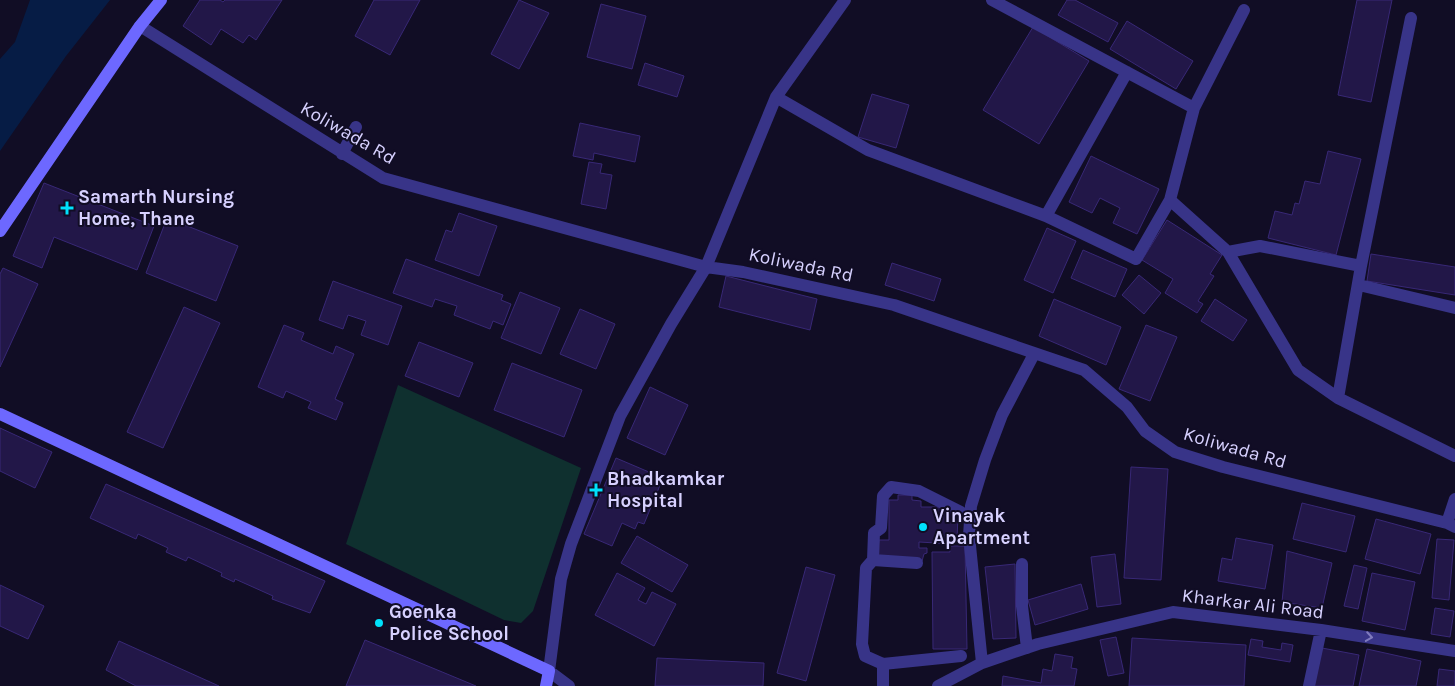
<svg xmlns="http://www.w3.org/2000/svg" width="1455" height="686" font-family="Karla,sans-serif">
	<style>
		.green { fill: #0f302f }
		.water { fill: #061c45 }
		.building { fill: #221748; stroke: #382876 }
		.lines { fill: none; stroke-linecap: round; stroke-linejoin: round }
		.street { stroke: #383488; stroke-width: 12 }
		.secondary { stroke: #6d68ff; stroke-width: 12 }
		.oneway { stroke: #807bbe }
		.poi-dot { fill: #00e1fc; stroke: #110d25; stroke-width: 2 }
		.labels { text-anchor: middle; dominant-baseline: central; stroke-width: 4; stroke-linejoin: round; paint-order: stroke }
		.street-label { font-size: 19px; fill: #d7d1ff; stroke: #110d25 }
		.poi-label { font-size: 19px; font-weight: bold; fill: #d7d1ff; stroke: #110d25; text-anchor: start }
	</style>
	<rect width="100%" height="100%" fill="#110d25"/>
	<path class="green" d="M398,385L581,468L533,611L521,623L504,620L346,544Z"/>
	<path class="water" d="M30,0H110L66,56L0,151V59L15,42Z"/>
	<path class="building" d="M200,0H220L223,2L225,0H282L256,40L249,35L243,43L221,29L211,45L183,26Z
		M374,0H420L390,55L355,36Z
		M519,0L549,13L519,69L491,54Z
		M1067,0H1075L1118,23L1108,42L1058,15Z
		M1357,0H1392L1371,102L1338,95Z
		M601,4L646,16L632,69L587,57Z
		M1127,21L1193,61L1176,89L1110,49Z
		M1033,27L1089,61L1039,144L983,110Z
		M645,63L684,76L677,97L638,85Z
		M872,94L909,105L896,148L858,137Z
		M580,123L640,136L635,162L594,153L593,160L573,156Z
		M1328,151L1361,159L1336,255L1268,238L1275,211L1292,215L1295,203L1299,204L1305,181L1320,184Z
		M1091,156L1159,189L1137,234L1113,223L1120,208L1100,198L1092,213L1069,202Z
		M589,162L602,164L600,173L612,175L606,209L581,204Z
		M44,183L154,226L137,270L54,237L42,268L13,256Z
		M459,213L497,226L479,276L435,260L446,230L452,232Z
		M167,218L238,246L216,301L146,273Z
		M1167,220L1222,255L1210,274L1214,276L1198,301L1203,304L1197,313L1165,293L1173,279L1142,260Z
		M1047,228L1076,241L1053,293L1024,280Z
		M1083,250L1127,269L1115,297L1071,278Z
		M1371,254L1455,267V295L1367,281Z
		M406,259L503,295L501,300L511,304L503,325L493,321L490,329L454,315L457,306L435,299L432,307L393,293Z
		M892,263L941,279L934,301L885,285Z
		M3,268L38,284L0,367V274Z
		M1139,275L1161,293L1144,314L1122,295Z
		M726,276L817,299L810,330L719,307Z
		M333,281L402,306L388,345L361,335L366,321L348,315L343,329L319,320Z
		M520,292L560,308L541,354L501,338Z
		M1054,299L1121,327L1106,365L1039,336Z
		M1215,299L1247,320L1233,341L1201,321Z
		M184,307L220,323L163,448L127,432Z
		M580,309L615,324L596,369L560,354Z
		M284,325L304,333L301,340L333,354L336,346L354,354L335,399L343,403L336,420L308,408L311,402L286,391L283,398L258,387Z
		M1146,325L1177,337L1150,401L1119,389Z
		M419,342L473,363L459,397L405,376Z
		M512,363L582,390L564,437L494,410Z
		M650,387L688,405L665,455L627,438Z
		M0,428L52,452L35,488L0,471Z
		M616,458L663,478L644,524L638,522L635,529L622,523L612,546L584,534Z
		M1131,467L1168,469L1161,580L1124,578Z
		M106,484L325,581L310,613L272,599L273,596L235,579L234,582L221,576L222,573L188,557L186,561L166,552L168,548L138,534L136,539L90,518Z
		M898,495H912V500L921,501V507H943V511L958,515L957,539H953V544L919,542V548H927V553L924,554L922,561L877,557L879,540H889V500H898Z
		M1302,503L1355,516L1346,552L1293,539Z
		M1376,519L1431,534L1420,574L1365,559Z
		M637,536L688,565L672,592L621,563Z
		M1236,538L1273,545L1265,589L1218,581L1222,558L1232,560Z
		M1437,539L1454,540L1449,600L1432,598Z
		M949,546H965L967,649H933L932,552H950Z
		M1287,551L1332,563L1322,608L1282,602Z
		M1115,554L1121,604L1097,607L1091,557Z
		M1015,564L1016,638L993,639L985,567Z
		M1354,565L1367,568L1358,609L1344,606Z
		M806,567L835,575L806,681L777,673Z
		M617,573L645,588L638,600L646,604L652,592L676,604L654,646L595,615Z
		M1372,573L1415,582L1405,630L1362,621Z
		M1081,584L1088,609L1035,625L1028,600Z
		M0,585L44,606L28,639L0,626Z
		M1435,608L1454,611L1450,637L1431,634Z
		M1116,637L1124,673L1108,676L1100,640Z
		M1132,638L1246,645L1244,686H1129Z
		M1251,639L1263,641L1262,647L1281,650L1282,643L1293,645L1290,662L1248,655Z
		M365,640L476,686H346Z
		M119,641L219,686H136L106,670Z
		M1322,648L1359,655L1353,686H1314Z
		M1367,649L1421,661L1416,686H1359Z
		M1055,654L1073,657L1071,668L1077,669L1074,686H1002L1003,676L1041,683L1043,669L1052,671Z
		M657,658L764,663L763,686H655Z
		M1439,669L1455,671V686H1437Z"/>
	<g class="lines">
		<path class="street" d="M992,0L1194,108L1170,200L1228,252
			M140,26L383,178L706,267L743,272L894,305L1084,370L1127,407L1145,431L1175,452L1223,467L1447,523L1455,527
			M776,97L868,150L1046,216L1136,259L1170,200
			M1194,108L1244,10
			M342,154L356,127
			M1046,216L1127,72
			M1361,266L1411,18
			M1359,285L1455,308
			M1338,398L1361,266L1260,246L1228,252L1298,370L1338,398L1455,456
			M1447,523L1455,499
			M873,560L917,563
			M1022,564V606L1027,648
			M982,663L969,536L971,506L985,460L1002,415L1034,354
			M883,664L961,656
			M569,686L549,671L561,579L571,544L620,416L671,324L706,267L776,97L845,0
			M883,686V664L865,656L862,644L866,568L873,560L874,533L881,528L883,496L891,487L919,491L961,512
			M938,686L982,663L1038,644L1173,612L1321,630L1455,651
			M1309,686L1321,630"/>
		<path class="secondary" d="M0,231L140,26L161,0
			M0,414L549,671L546,686"/>
	</g>
	<defs><path id="oneway-chevron" d="M-2-3.5L2.5 0L-2 3.5" fill="none" stroke-width="1.6" stroke-linecap="round" stroke-linejoin="round" transform="scale(1.25)"/></defs>
	<use class="oneway" href="#oneway-chevron" transform="translate(1369 637) rotate(9)"/>
	<g class="poi-dot">
		<path d="M64.5 200.5h5v5h5v5h-5v5h-5v-5h-5v-5h5z"/>
		<path d="M593.5 482.5h5v5h5v5h-5v5h-5v-5h-5v-5h5z"/>
		<circle cx="923" cy="527" r="5"/>
		<circle cx="379" cy="623" r="5"/>
	</g>
	<g class="labels">
		<g class="street-label">
			<text transform="translate(348 133) rotate(30)">Koliwada Rd</text>
			<text transform="translate(801 265) rotate(12)">Koliwada Rd</text>
			<text transform="translate(1235 448) rotate(16)">Koliwada Rd</text>
			<text transform="translate(1253 604) rotate(7)">Kharkar Ali Road</text>
		</g>
		<g class="poi-label">
			<text x="78" y="197">Samarth Nursing<tspan x="78" dy="22">Home, Thane</tspan></text>
			<text x="607" y="479">Bhadkamkar<tspan x="607" dy="22">Hospital</tspan></text>
			<text x="933" y="516">Vinayak<tspan x="933" dy="22">Apartment</tspan></text>
			<text x="389" y="612">Goenka<tspan x="389" dy="22">Police School</tspan></text>
		</g>
	</g>
</svg>
